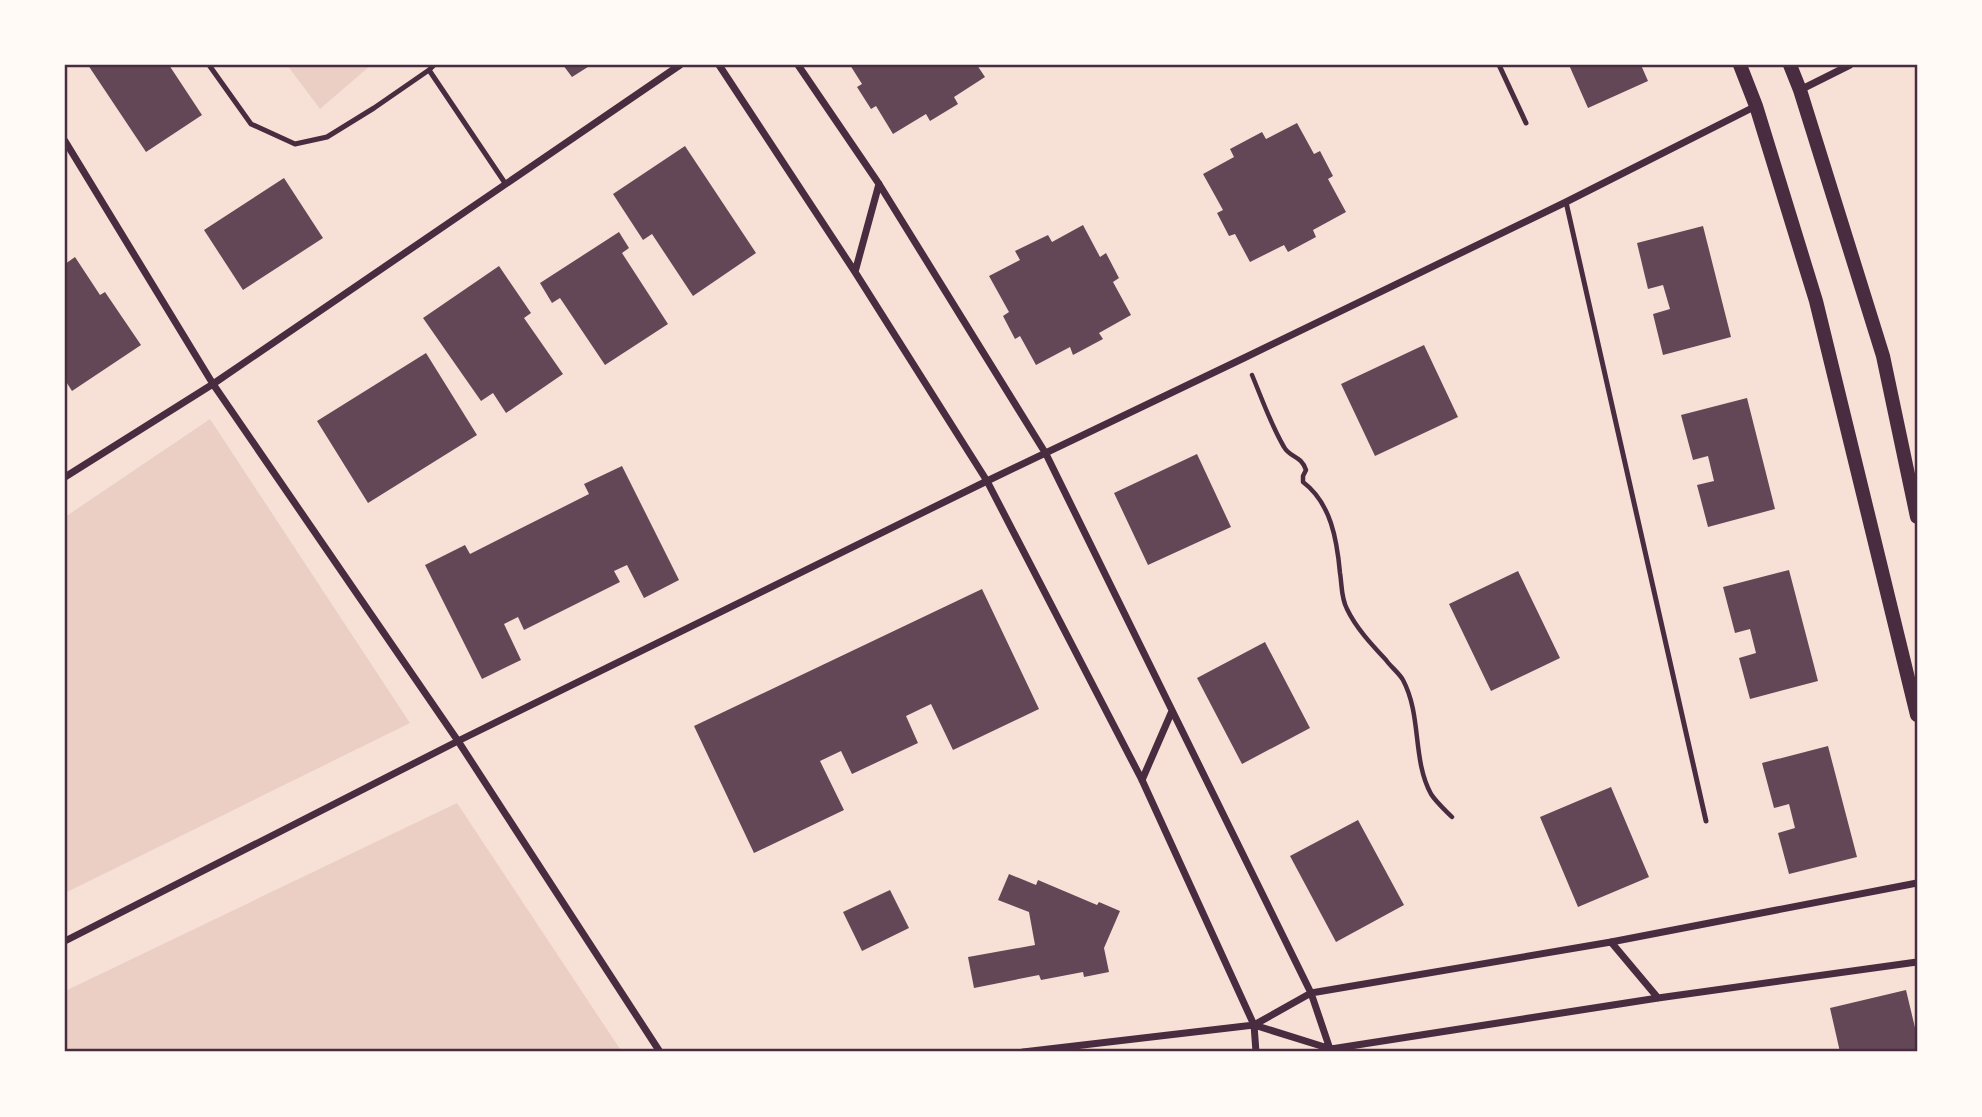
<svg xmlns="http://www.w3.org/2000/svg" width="1982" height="1117" font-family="'Work Sans',sans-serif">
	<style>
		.green { fill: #ebcfc5 }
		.building { fill: #644757 }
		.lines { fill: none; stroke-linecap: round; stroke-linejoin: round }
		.path { stroke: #4a2c40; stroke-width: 4.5 }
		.service { stroke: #4a2c40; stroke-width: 5 }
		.minor { stroke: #4a2c40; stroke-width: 7 }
		.secondary { stroke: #4a2c40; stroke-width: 14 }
		.neatline { fill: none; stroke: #4a2c40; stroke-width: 2.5 }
	</style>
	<rect width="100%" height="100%" fill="#f7e1d7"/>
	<path class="green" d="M287,65H371L320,109Z
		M210,419L410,723L65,893V517Z
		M457,803L622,1052H65V991Z"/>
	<path class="building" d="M88,65H169L202,115L146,152Z
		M563,65H591L572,77Z
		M850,65H977L985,77L954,97L958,104L930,121L926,114L893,134L876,106L871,109L857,87L862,84Z
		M1569,65H1641L1648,81L1588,108Z
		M1297,123L1314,154L1320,151L1333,176L1328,179L1346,212L1313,230L1316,237L1288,252L1284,245L1250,262L1235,234L1229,236L1217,213L1223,210L1203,174L1234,157L1230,149L1262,132L1266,139Z
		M685,146L756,253L693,296L652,234L643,240L613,194Z
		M284,178L323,238L243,290L204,230Z
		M1083,225L1100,257L1106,253L1119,278L1113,282L1131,315L1099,333L1103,339L1073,355L1070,347L1036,365L1020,336L1015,339L1003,316L1009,312L989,276L1020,260L1015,251L1048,235L1052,242Z
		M1703,226L1731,337L1663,355L1653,314L1670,309L1663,285L1648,289L1637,243Z
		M619,232L629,248L622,253L668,324L605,365L560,298L552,303L540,283Z
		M75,257L100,295L105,292L141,345L72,391L65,380V264Z
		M499,266L531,313L524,318L563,374L506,413L493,393L481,401L423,318Z
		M1424,345L1458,417L1375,456L1341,384Z
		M426,353L477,435L368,503L317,421Z
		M1747,398L1775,509L1708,527L1697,485L1714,481L1708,456L1693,460L1681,415Z
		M1197,454L1231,527L1148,565L1114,493Z
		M622,466L679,580L644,598L627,565L614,571L620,582L524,630L518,617L504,624L521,660L482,679L425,565L465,545L470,554L589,494L584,484Z
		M1789,570L1818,681L1750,699L1739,658L1756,653L1750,629L1735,633L1723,587Z
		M1518,571L1560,658L1491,691L1449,604Z
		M982,589L1039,709L953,750L931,704L906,716L918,743L852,774L841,751L820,761L844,810L754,853L694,726Z
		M1265,642L1310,728L1242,764L1197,678Z
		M1828,746L1857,857L1789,874L1778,833L1795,828L1789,804L1774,808L1762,763Z
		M1611,787L1649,877L1578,907L1540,817Z
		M1358,820L1404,905L1336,942L1290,856Z
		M1009,874L1036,885L1038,880L1097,905L1099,902L1120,911L1104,948L1109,972L1084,977L1083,972L1041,980L1039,975L974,988L968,957L1035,945L1029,912L998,900Z
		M890,890L909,928L862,951L843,912Z
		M1906,990L1917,1036V1052H1840L1830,1008Z"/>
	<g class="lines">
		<path class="path" d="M1252,375C1262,399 1271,425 1284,447C1290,458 1301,455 1306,470L1303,476V482C1331,503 1337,540 1340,573C1342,585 1341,598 1347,609C1356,628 1372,645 1386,660C1391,667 1399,673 1403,680C1422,716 1412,759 1431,794C1436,802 1445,810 1452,817"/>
		<path class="service" d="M209,65L251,124L295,144L327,137L374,108L429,70L434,65
			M1499,65L1526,123
			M429,70L505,183
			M1566,202L1706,821"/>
		<path class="minor" d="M719,65L855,272L987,481L1142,780L1254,1025L1256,1052
			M798,65L879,184L1046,454L1311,993L1331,1052
			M1800,90L1850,65
			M65,141L213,384L458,741L660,1052
			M855,272L879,184
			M65,477L213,384L680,65
			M1142,780L1172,711
			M65,941L458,741L987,481L1244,358L1566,202L1756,106
			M1611,942L1658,998
			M1254,1025L1331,1049L1658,998L1917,962
			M1023,1052L1254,1025L1311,993L1611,942L1917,883"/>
		<path class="secondary" d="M1740,65L1756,106L1816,301L1917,715
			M1790,65L1800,90L1883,356L1917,517"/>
	</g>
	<rect width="1982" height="1117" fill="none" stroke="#fffaf5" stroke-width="133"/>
	<rect x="66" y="66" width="1850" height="984" class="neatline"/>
</svg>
